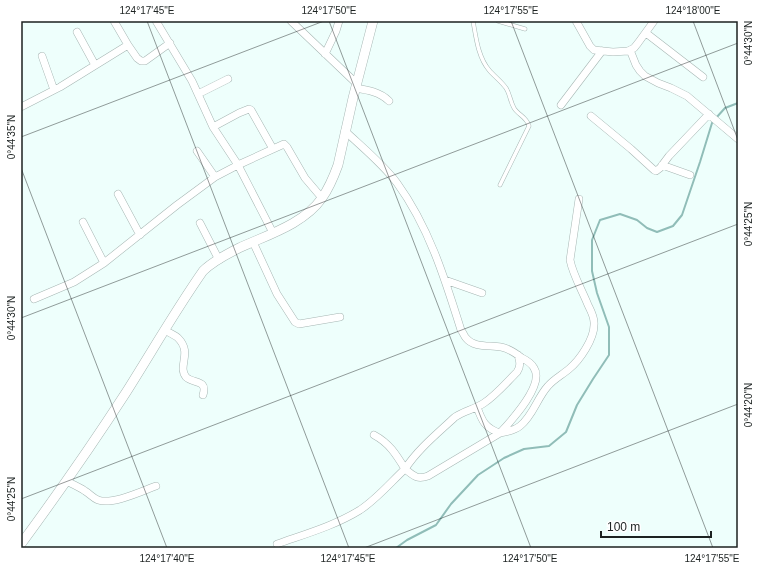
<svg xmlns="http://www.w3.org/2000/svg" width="759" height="569" font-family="Helvetica,sans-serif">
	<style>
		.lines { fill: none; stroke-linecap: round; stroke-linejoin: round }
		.stream { stroke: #90bdb8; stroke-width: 2 }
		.service-casing { stroke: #a6b6b3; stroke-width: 4.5 }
		.minor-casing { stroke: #a6b6b3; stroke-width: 8 }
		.tertiary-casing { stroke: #a6b6b3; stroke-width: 10 }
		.service { stroke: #fff; stroke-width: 3.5 }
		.minor { stroke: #fff; stroke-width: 7 }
		.tertiary { stroke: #fff; stroke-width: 9 }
		.ticks { fill: none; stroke: #1c2221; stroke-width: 1; stroke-opacity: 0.45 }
		.neatline { fill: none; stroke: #1c2221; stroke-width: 1.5 }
		.ticks-label { font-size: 10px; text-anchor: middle; fill: #1c2221 }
	</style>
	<rect width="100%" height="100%" fill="#eefffc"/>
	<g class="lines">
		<path class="stream" d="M716,118L725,108L738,103
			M396,548L407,540L436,525L451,504L478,475L504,458L524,449L549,446L566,432L577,405L593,379L609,355V327L597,293L592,271V240L600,220L620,214L637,220L647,228L657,232L673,226L682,215L700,162L712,123L714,121"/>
		<g class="service-casing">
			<path id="service" d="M473,21C476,37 478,57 489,70C494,76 501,81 506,88C510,94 510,101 514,108C518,115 527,117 529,126L500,185
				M498,21L525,29"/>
		</g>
		<g class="minor-casing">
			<path id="minor" d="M114,21L128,45
				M156,21L192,81L213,127L238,165L273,233
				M291,21L356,83
				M576,21L590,46L594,50L613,52L628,51L634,48L638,43L654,21
				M77,32L95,65
				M646,33L703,77
				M630,50L636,65L640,71L645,76L658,83L671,88L687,96L738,139
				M325,54L336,31L339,21
				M42,56L54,90
				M355,88C368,90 380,92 389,101
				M198,94L228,79
				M561,105L602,51
				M21,107L60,87L128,45L137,58L141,61H145L170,43
				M591,116L631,149L654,170L656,171L660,168L669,156L709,114
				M213,127L239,113L249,109L251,110L273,149
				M345,131C362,147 383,164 397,183C429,227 445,279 461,330C463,332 464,336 466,338C474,348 489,345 501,347C509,348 515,353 522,358C526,360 532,364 534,368C545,385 511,421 500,433C507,432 515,430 520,426C533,416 537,398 548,386C554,379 562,375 569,369C580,360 594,339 594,325C595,318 591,311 588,305C582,290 573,275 570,260L579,199
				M197,151L215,177
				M662,165L690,175
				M118,194L140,235
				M83,222L104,263
				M200,223L219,260
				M253,242L277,294L295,322L299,324L340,317
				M445,280L482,293
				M34,299L74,282L104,263L177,205L215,177L238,165L284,144L287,147L305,178L322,198
				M165,330C169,333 175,335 178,338C193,353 177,366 186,377C193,384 208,379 203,395
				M477,407C482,421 485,428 500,433
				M500,433L428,476C417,480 414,476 405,469C418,449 438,433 455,417C464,411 475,409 484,403C496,395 506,383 517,372C521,366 520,362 518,355
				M66,481C72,484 79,487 85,491C90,494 93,498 98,500C113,505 142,491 156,486
				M277,544C305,534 334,526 360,510C377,499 391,482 405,469C396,454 389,443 374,435"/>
		</g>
		<g class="tertiary-casing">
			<path id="tertiary" d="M21,544C57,495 92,445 125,394C151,353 175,311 203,271C213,261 227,254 239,248C267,235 304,224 322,198C329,188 334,176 338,165L353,98L373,21"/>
		</g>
		<use href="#service" class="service"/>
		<use href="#minor" class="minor"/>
		<use href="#tertiary" class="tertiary"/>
	</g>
	<path class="ticks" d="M147,21L349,548M329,21L531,548M511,21L713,548M693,21L738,140M21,137L324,21M21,168L167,548M21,318L738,43M21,499L738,224M364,548L738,404"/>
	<rect width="759" height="569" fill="none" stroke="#ffffff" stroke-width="44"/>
	<path d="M601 531v6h110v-6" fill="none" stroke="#1c2221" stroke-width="2"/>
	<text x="607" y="531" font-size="12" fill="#1c2221" stroke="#ffffff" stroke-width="3" paint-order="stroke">100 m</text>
	<rect x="22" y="22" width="715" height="525" class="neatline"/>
	<g class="ticks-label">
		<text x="147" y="14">124°17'45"E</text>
		<text x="329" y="14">124°17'50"E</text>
		<text x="511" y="14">124°17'55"E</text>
		<text x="693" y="14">124°18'00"E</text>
		<text transform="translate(748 43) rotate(-90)" y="4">0°44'30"N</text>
		<text transform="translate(11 137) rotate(-90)" y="4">0°44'35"N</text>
		<text transform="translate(748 224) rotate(-90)" y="4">0°44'25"N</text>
		<text transform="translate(11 318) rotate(-90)" y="4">0°44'30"N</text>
		<text transform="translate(748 405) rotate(-90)" y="4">0°44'20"N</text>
		<text transform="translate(11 499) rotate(-90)" y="4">0°44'25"N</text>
		<text x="167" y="562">124°17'40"E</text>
		<text x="348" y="562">124°17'45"E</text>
		<text x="530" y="562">124°17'50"E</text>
		<text x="712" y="562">124°17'55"E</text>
	</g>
</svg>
